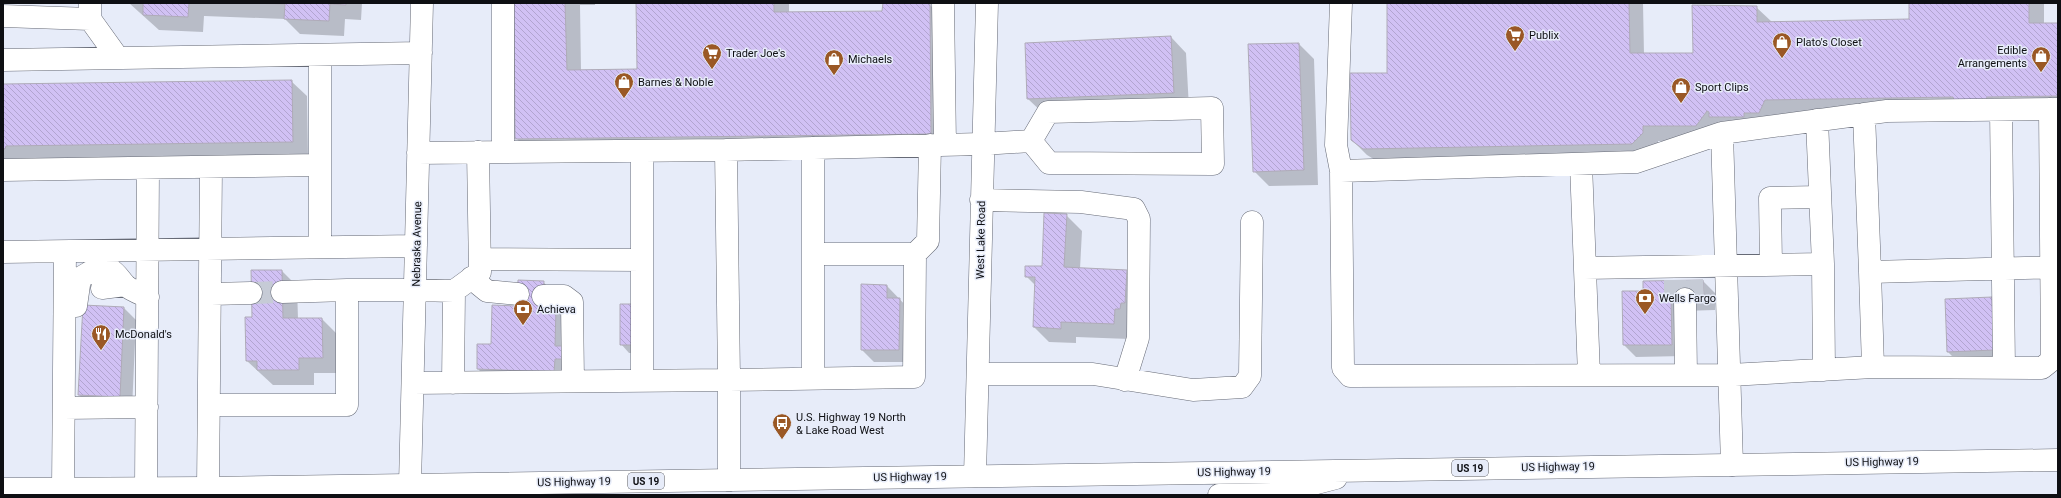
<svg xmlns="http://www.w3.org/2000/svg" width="2061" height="498" font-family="Roboto,sans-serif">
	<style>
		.shadow { fill: #0003 }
		.building { fill: url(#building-back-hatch); stroke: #afabb8 }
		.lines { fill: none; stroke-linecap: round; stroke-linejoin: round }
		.minor-tunnel { stroke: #c6cbd6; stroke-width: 22; stroke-dasharray: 22 11; stroke-linecap: butt }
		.minor-casing { stroke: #666a76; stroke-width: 23 }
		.highway-casing { stroke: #666a76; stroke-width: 23 }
		.minor { stroke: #fff; stroke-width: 22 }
		.highway { stroke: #fff; stroke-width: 22 }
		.labels { text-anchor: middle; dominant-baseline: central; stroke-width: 3; stroke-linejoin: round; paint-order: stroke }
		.shield { fill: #e7ecf9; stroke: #4f5158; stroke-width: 1 }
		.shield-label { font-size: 10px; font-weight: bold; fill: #0e0f13 }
		.poi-label { font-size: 11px; fill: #0e0f13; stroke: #e7ecf9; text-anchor: start }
		.street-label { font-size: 11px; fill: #0e0f13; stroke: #e7ecf9 }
	</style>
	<defs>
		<pattern id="building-back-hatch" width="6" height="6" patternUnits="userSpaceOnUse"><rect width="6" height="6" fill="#d1c1f4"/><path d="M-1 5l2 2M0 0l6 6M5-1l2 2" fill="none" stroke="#b2a5d0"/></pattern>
	</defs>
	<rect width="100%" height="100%" fill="#e7ecf9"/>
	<path class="shadow" d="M129,3H362L361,20L345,19L344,36L300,34L285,19L204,16L203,32L159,30Z
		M515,3H595V5H580L581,70H638L637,3H789V13L883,12L929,4L945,20L946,149L531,154L516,138Z
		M1388,3H1643L1644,54H1694L1756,7L1772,22L1910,20V3H2044V24H2058V111L1968,112L1712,141H1658V149L1647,159L1380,163L1367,155L1352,140L1388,74Z
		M1171,37L1186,53L1189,108L1044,114L1028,99Z
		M1299,44L1314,59L1318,185L1269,186L1254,171Z
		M291,81L307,96L308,157L3,160V85Z
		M1066,215L1082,231L1080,269L1126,271L1142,286L1129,339L1076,337V343L1049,342L1034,327L1036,286L1026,276L1043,267Z
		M282,271L297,286L298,319H322L337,334L338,373H314V385H273L247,361L253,318Z
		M1703,281L1715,293V310L1683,311L1684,356L1636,357L1624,345L1644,292Z
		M543,282L559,297L558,310L571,323L582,374L493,384L478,369V345H492L518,307Z
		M887,286L911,311V362H874L862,350Z
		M1992,298L2004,310L2006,362L1960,364L1948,352Z
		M124,308L136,320L132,409L91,407L79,395Z
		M640,313V353H629L621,344Z"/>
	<path class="building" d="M143,3H189L188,17L143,15Z
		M245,3H346V5L330,4L329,21L284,19L285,4Z
		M514,3H565L567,70L637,69L636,3H774V12L882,11L883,3H930L931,134L515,139Z
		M1387,3H1629L1630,53H1693L1692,5L1757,6V22L1909,19V3H2029V23H2058V96L1987,97L1986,100H1954L1953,97L1765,100L1759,113H1744V117H1709V112L1707,111L1696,126H1643V133L1632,144L1363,149L1351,140L1350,73H1387Z
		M1171,36L1174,93L1027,99L1025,43Z
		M1299,43L1304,170L1253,172L1248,44Z
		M292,80L293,142L6,146L5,149H3V84Z
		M1044,213L1067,214L1064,267L1127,270L1125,303H1121L1120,309H1115L1114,324L1061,322V329L1033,327L1035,277H1025V266H1042Z
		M251,270H282L283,318H322L323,358H299V370H257V361H246L245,317H252Z
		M518,280L544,281L543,307H556L555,346H568L567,359H555L554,372L477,369V344H491L492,305L517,306Z
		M1703,280L1704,299H1671L1672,345H1623L1622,291H1643V281Z
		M861,284L887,285V298H900L899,350H861Z
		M1992,297L1994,350L1947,352L1945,299Z
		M620,304H632V345H620Z
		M83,305L124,307L120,397L78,395Z"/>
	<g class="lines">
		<path class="minor-tunnel" d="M1692,280L1693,299
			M251,293L282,292
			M1675,299V280"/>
		<g class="minor-casing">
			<path id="minor" d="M90,3V19L118,58
				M943,3L945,145
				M1341,3L1336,145L1341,171L1343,368L1350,376L1730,375L1873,367L1870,272L2058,267
				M3,16L90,19
				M3,60L421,53
				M2001,110L2004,368
				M1864,114L1870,272
				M813,148V378
				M726,150L729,380L914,377L915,254L928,241L930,145
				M642,151V381
				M503,152V3
				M418,153L726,150L982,144L1031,141L1049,163L1213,164L1212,108L1048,112L1031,141
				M1581,164L1589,375
				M3,170L320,165V55
				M1341,171L1636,162L1722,133
				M981,200L1081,202L1134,209L1139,219L1138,338L1125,380
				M320,247V165
				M3,252L416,246
				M813,254H915
				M480,259L642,260
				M1823,264L1824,370
				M1771,265L1770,198L1820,197
				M1585,268L1823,264L1817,120
				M96,269C114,266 115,274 125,285C130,290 141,294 148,297
				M471,278L487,291L518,294
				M102,288L125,285
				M282,292L347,290
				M211,294L251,293
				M543,296H564L572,302L573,381
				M1685,299L1686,375
				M76,306L80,278L90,272
				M1873,367L2042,368L2052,360L2050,109
				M978,374H1093L1193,390L1242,387L1250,376L1252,222
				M413,383L729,380V480
				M453,383L454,291
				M209,405H347V290H416L454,291L480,272L478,152
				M64,408L147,407
				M1732,465L1722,133L1887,111L2058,109
				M975,476L987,3
				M410,484L422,3
				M63,488L65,252
				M146,488L148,168
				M208,488L211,167"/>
		</g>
		<g class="highway-casing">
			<path id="highway" d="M3,489L208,488L2058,460
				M1219,495L1275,494L1336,478"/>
		</g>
		<use href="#minor" class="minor"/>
		<use href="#highway" class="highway"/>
	</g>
	<defs>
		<g id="supermarket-pin" transform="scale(1)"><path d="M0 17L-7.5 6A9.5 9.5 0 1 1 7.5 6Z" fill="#9a5825" stroke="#e7ecf9"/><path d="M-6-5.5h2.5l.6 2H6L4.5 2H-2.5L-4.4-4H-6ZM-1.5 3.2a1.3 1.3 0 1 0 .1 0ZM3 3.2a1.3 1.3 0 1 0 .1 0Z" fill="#fff"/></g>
		<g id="shop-pin" transform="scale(1)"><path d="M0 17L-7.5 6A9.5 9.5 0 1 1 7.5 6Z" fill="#9a5825" stroke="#e7ecf9"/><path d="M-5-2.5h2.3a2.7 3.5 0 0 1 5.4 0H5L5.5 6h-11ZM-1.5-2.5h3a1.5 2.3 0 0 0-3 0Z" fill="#fff"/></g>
		<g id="bank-pin" transform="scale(1)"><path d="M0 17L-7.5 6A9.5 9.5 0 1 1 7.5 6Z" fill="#9a5825" stroke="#e7ecf9"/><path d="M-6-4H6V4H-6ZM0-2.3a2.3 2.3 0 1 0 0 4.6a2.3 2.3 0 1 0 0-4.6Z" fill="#fff"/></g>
		<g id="restaurant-pin" transform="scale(1)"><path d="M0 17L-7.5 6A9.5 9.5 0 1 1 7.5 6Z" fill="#9a5825" stroke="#e7ecf9"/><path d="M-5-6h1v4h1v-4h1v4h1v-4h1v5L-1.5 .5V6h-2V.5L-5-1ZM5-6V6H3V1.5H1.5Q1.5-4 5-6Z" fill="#fff"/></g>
		<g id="bus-pin" transform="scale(1)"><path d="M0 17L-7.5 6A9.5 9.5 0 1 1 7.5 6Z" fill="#9a5825" stroke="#e7ecf9"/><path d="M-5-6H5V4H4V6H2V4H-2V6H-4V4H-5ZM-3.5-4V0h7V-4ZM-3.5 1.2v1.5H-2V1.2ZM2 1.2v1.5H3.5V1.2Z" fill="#fff"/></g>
	</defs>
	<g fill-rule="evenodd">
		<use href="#supermarket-pin" x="1515" y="35"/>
		<use href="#shop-pin" x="1782" y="42"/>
		<use href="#supermarket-pin" x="712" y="53"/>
		<use href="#shop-pin" x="2041" y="56"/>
		<use href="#shop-pin" x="834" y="59"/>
		<use href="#shop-pin" x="624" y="82"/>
		<use href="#shop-pin" x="1681" y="87"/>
		<use href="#bank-pin" x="1645" y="298"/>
		<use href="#bank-pin" x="523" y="309"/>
		<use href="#restaurant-pin" x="101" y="334"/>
		<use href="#bus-pin" x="782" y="423"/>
	</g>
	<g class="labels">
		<g class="shield">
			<rect x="1452" y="460" width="36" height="16" rx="3"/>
			<rect x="628" y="473" width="36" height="16" rx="3"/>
		</g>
		<g class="shield-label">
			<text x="1470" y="468">US 19</text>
			<text x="646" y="481">US 19</text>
		</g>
		<g class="poi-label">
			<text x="1529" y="35">Publix</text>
			<text x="1796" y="42">Plato's Closet</text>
			<text x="2027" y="50" text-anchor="end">Edible<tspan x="2027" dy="13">Arrangements</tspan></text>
			<text x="726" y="53">Trader Joe's</text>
			<text x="848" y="59">Michaels</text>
			<text x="638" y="82">Barnes &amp; Noble</text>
			<text x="1695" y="87">Sport Clips</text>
			<text x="1659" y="298">Wells Fargo</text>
			<text x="537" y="309">Achieva</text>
			<text x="115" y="334">McDonald's</text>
			<text x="796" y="417">U.S. Highway 19 North<tspan x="796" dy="13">&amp; Lake Road West</tspan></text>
		</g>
		<g class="street-label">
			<text transform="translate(981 240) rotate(-89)">West Lake Road</text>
			<text transform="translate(417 244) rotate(-89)">Nebraska Avenue</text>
			<text transform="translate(1882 462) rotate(-1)">US Highway 19</text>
			<text transform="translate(1558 467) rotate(-1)">US Highway 19</text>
			<text transform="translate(1234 472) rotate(-1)">US Highway 19</text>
			<text transform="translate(910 477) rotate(-1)">US Highway 19</text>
			<text transform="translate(574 482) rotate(-1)">US Highway 19</text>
		</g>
	</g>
	<rect width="2061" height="498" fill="none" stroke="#0e0f13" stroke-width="8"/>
</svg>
